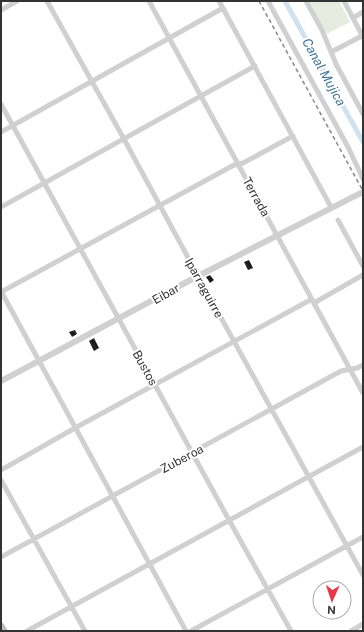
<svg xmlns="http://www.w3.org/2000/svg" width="364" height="632" font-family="'Public Sans',sans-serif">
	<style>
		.park { fill: #e6ecdf }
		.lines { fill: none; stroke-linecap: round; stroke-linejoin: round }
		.canal { stroke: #cfe2ee; stroke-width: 5 }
		.building { fill: url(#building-back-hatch) }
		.minor { stroke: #d0d0d0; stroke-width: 5 }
		.tertiary { stroke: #d0d0d0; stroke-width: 6 }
		.secondary { stroke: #bdbdbd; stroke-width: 7 }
		.rail { stroke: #888; stroke-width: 1.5; stroke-dasharray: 4 3; stroke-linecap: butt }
		.labels { text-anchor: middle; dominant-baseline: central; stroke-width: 4; stroke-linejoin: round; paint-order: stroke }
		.street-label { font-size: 12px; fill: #333; stroke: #fff }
		.water-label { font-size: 13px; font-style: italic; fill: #3f7597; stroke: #fff }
	</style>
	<defs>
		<pattern id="building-back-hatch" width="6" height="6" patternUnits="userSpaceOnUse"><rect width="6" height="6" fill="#1a1a1a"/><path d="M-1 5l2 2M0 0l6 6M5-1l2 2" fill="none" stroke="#333"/></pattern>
	</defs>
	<rect width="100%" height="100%" fill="#fff"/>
	<path class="park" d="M309,1H339L350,22L327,34Z"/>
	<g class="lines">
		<path class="canal" d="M285,1L363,142"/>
	</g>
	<path class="building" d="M249,260L253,268L248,270L244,262Z
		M210,275L214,280L210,283L206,277Z
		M75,330L77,334L72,337L69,332Z
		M94,338L99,348L94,351L89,341Z"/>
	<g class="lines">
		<path class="minor" d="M47,1L124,139L198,276L363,575
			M149,1L363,393
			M219,1L331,207
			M268,1L348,147L363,179
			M306,1L322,30L336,64L363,114
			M344,1L363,37
			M1,10L17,1
			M353,18L363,12
			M331,52L362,36
			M1,104L229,520L291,631
			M1,132L223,8
			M1,207L255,66
			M338,220L363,266
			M1,291L186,631
			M1,292L234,165L243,163L293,136
			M314,303L363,275
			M1,470L75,428L312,299
			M1,480L85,631
			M1,557L341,371L357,368L363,365
			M27,631L363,447
			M191,631L363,537
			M351,631L363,624"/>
		<path class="tertiary" d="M1,381L198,276L363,192"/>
		<path class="secondary" d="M1,626L4,631"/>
		<path class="rail" d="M259,1L363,191"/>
	</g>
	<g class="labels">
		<g class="street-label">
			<text transform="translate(256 197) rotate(61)">Terrada</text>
			<text transform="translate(204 288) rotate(61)">Iparraguirre</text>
			<text transform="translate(166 294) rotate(-29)">Eibar</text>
			<text transform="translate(145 368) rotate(61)">Bustos</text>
			<text transform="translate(182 459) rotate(-28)">Zuberoa</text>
		</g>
		<g class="water-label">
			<text transform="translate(324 72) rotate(61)">Canal Mujica</text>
		</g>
	</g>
	<rect width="364" height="632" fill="none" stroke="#333333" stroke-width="4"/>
	<g transform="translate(332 600) rotate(183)"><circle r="19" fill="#ffffff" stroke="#adadad"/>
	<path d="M0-3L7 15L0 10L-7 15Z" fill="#e63946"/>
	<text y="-6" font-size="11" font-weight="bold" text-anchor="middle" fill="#333333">N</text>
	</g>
</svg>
